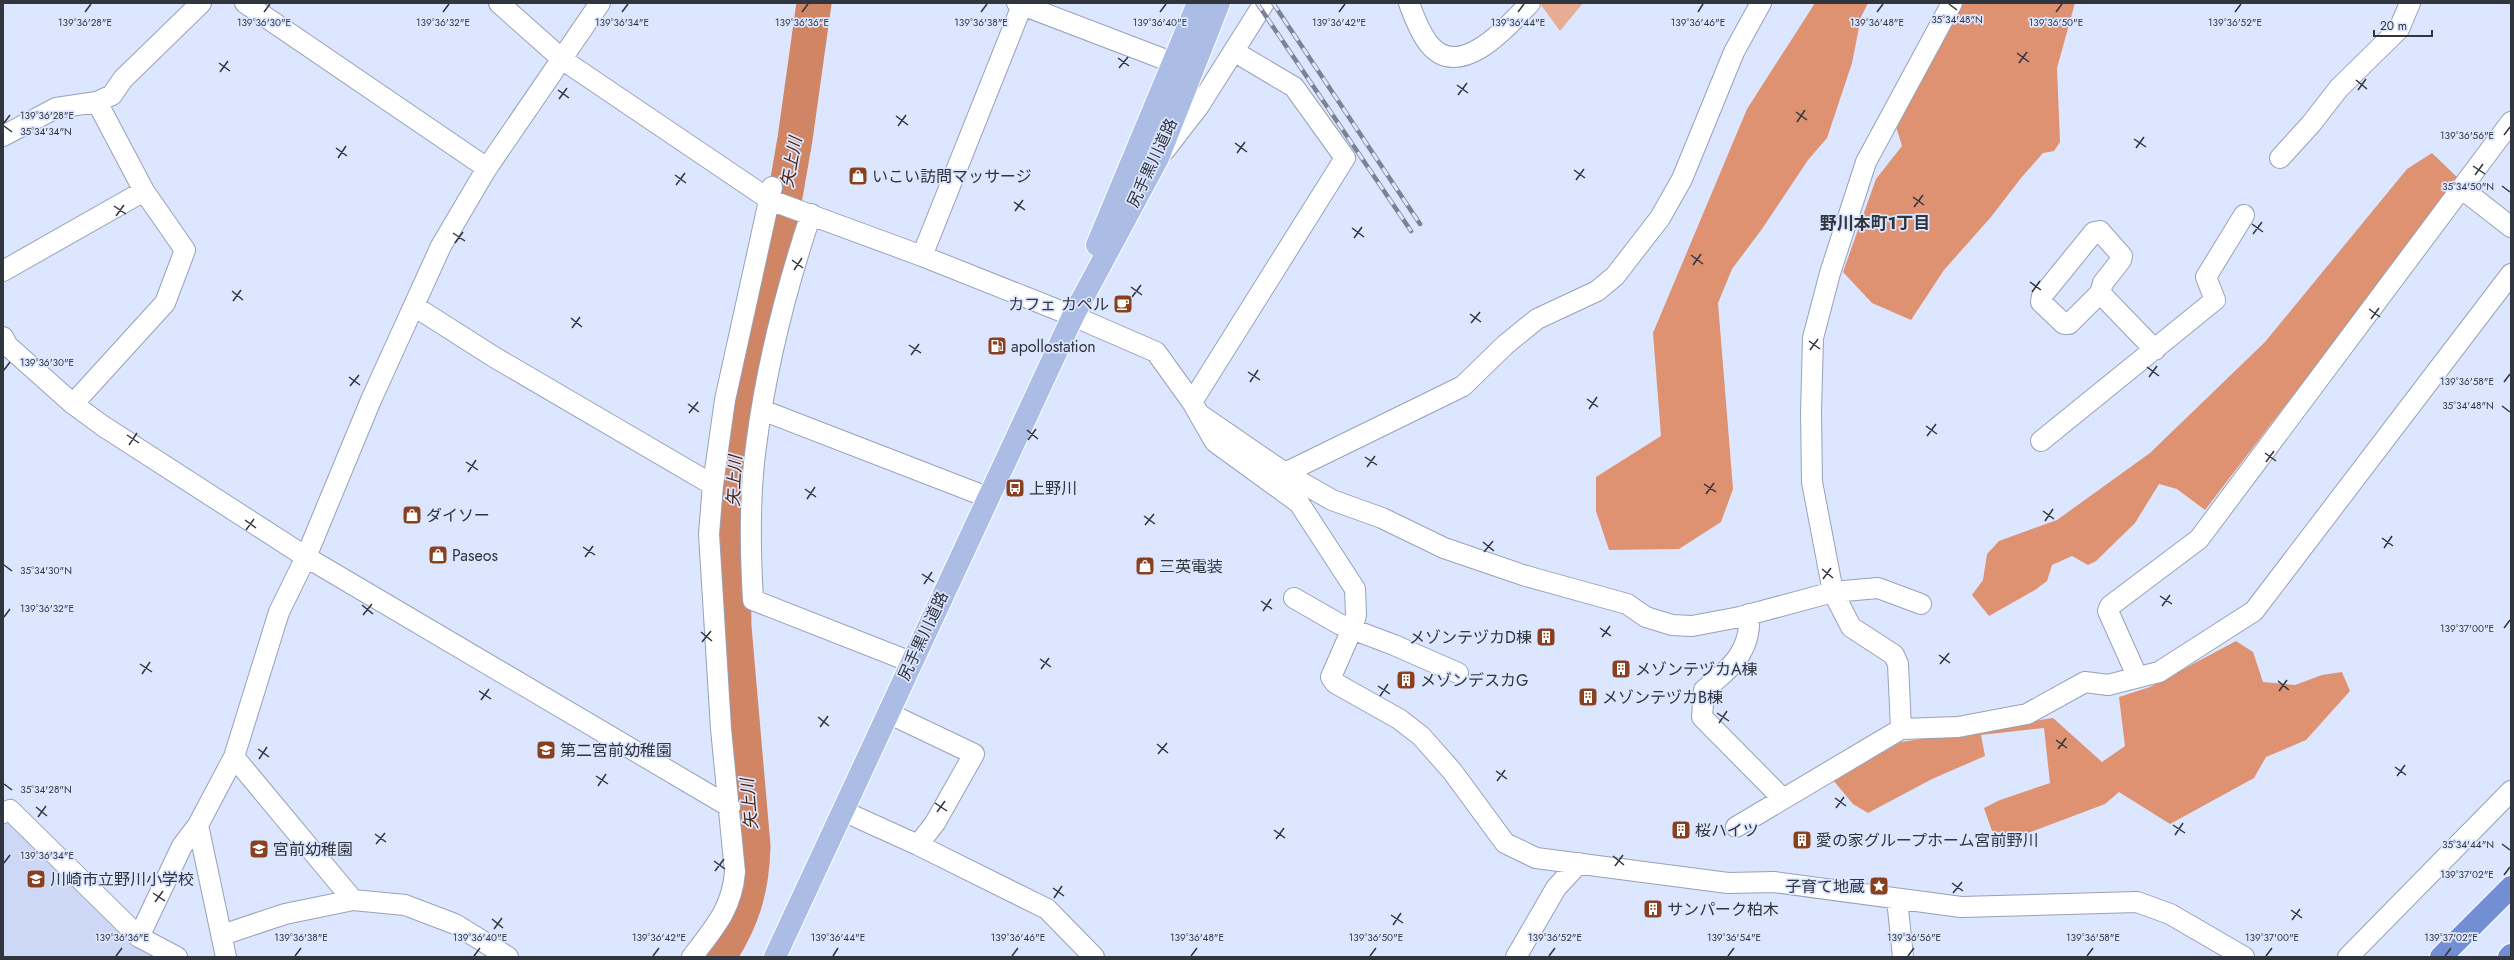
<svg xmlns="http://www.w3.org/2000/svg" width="2514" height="960" font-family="Jost,'Noto Sans JP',sans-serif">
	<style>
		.built { fill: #ccd8f6 }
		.green { fill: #e7ad94 }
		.forest { fill: #de9271 }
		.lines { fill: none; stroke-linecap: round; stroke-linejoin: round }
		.river { stroke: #d08564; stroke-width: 35 }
		.minor-casing { stroke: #97a1b8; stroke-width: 22 }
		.major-casing { stroke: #fff; stroke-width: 24 }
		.highway-casing { stroke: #fff; stroke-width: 24 }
		.minor { stroke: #fff; stroke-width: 20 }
		.major { stroke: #abbce5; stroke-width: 22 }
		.highway { stroke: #738fd3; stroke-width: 22 }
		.rail-casing { stroke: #7b8292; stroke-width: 4.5 }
		.rail { stroke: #dce6ff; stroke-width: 3; stroke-dasharray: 9; stroke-linecap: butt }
		.ticks { fill: none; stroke: #31353e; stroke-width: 1.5 }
		.labels { text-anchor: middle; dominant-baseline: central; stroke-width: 3.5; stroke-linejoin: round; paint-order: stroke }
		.street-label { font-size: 16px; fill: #31353e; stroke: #dce6ff }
		.poi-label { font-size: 16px; fill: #31353e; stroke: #dce6ff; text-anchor: start }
		.water-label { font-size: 17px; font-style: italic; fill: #4d1d05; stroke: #dce6ff }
		.neighbourhood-label { font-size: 17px; font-weight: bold; fill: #31353e; stroke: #dce6ff }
		.ticks-label { font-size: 10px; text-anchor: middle; fill: #31353e; stroke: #dce6ff; stroke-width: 3.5; stroke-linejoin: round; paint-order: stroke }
	</style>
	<rect width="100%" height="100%" fill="#dce6ff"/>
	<path class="built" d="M7,817L163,957H3V818Z"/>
	<path class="green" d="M1543,3H1583L1560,31L1541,5Z"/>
	<path class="forest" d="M1815,3H1868L1861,17L1852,63L1827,138L1808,160L1762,229L1732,269L1718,303L1733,489L1721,522L1679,549L1609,550L1596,511V477L1661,436L1653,333L1747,109Z
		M1959,3H2075L2057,68L2060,142L2054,151L2043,153L2021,178L1991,217L1944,270L1911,320L1872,303L1843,272L1876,179L1902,146L1894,120Z
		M2432,153L2459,179L2205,510L2177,489L2159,484L2135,523L2096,561L2088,565L2072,556L2052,565L2047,581L2035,590L1989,616L1972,595L1983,580L1987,554L1999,541L2057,520L2150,453L2265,342L2407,169Z
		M2236,641L2253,652L2263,682L2295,685L2322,675L2342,672L2350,691L2306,740L2266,757L2254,778L2170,824L2119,792L2105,804L2020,836L1992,831L1984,808L2000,800L2050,783L2044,728L1981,735L1985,756L1932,779L1868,813L1853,804L1833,780L1901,742L2053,718L2102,762L2125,746L2119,697L2150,687Z"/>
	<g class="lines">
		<path class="river" d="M718,957C742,922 752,889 753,846L734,627L732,473L740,415L779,231L795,139L814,3"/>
		<g class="minor-casing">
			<path id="minor" d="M245,3L487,168
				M499,3L563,60L770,200L922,256L1073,316L1156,352L1192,402L1215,442L1299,503L1355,589L1356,615L1352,629L1331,677L1335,683L1399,719L1421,736L1452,771L1505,843L1536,858L1728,883L1774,882L1961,907L2137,902L2170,914L2244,957
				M1017,3L1174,63
				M1409,3C1414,17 1420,33 1429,44C1460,83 1510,24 1530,3
				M3,136L56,108L97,102L112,95L123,79L201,3
				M1165,150L1199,106L1264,3
				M2280,158L2311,124L2339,88L2399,29L2410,3
				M2461,188L2511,227
				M811,214C786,289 766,368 756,446C749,497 750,549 753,600L911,662
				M922,256L1023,3
				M3,271L144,191
				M2100,293L2103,283L2121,260L2122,256L2100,231L2094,232L2042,296L2041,302L2064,324H2069L2100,293L2155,350
				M414,306L494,357L713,485
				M3,337L8,346L73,404L103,426L306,557L730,807
				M1192,402L1345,158L1294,87L1235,52
				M73,404L165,303L185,250L144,191L97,102
				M762,410L987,497
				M1202,416L1285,473L1332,500L1382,518L1444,548L1526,576L1627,604L1646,617L1672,625L1692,626L1740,617L1833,592L1878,588L1921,604
				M2041,441L2215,300L2206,277L2244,215
				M1285,473L1463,386L1505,345L1537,319L1597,291L1615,276L1660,218L1682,179L1734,52L1761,3
				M1294,598L1341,625L1394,645L1458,673
				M1749,614C1752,651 1730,669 1704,690L1702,717L1783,799
				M2137,676L2108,611L2110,606L2199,539L2511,122
				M888,713L974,754L935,823L918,845
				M1901,729L1898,664L1894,655L1851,627L1833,592L1812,482L1811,413L1813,338L1830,273L1866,162L1952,3
				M234,757L353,900
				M843,811L918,845L1047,909L1094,957
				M3,813L10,810L139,937L177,957
				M198,825L226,957
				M1736,827L1901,729L1958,727L2027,714L2085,682L2108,685L2159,672L2254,611L2511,274
				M1897,899L1903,957
				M222,935L285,914L353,900L405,905L455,924L508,957
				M139,937L182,846L198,825L234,757L279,612L306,557L371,400L441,246L487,168L600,3
				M692,957C714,928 732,909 735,872L721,729L709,534L713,485L725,400L772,187
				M1516,957L1556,888L1579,863
				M2348,957L2511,791"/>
		</g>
		<g class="major-casing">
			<path id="major" d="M1097,245L1198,3
				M775,957L1073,316L1158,158L1219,3"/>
		</g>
		<g class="highway-casing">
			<path id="highway" d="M2441,957L2511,887
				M2509,957L2511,955"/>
		</g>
		<use href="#minor" class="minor"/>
		<use href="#major" class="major"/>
		<use href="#highway" class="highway"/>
		<g class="rail-casing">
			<path id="rail" d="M1257,3L1411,231
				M1273,3L1420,224"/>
		</g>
		<use href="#rail" class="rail"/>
	</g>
	<path class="ticks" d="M1949,4L1957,10M85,12L91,4M264,12L270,4M443,12L449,4M622,12L628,4M802,12L808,4M981,12L987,4M1160,12L1166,4M1339,12L1345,4M1518,12L1524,4M1698,12L1703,4M1877,12L1883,4M2056,12L2062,4M2235,12L2241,4M2017,53L2029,62M1118,58L1129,66M219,63L230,71M2019,63L2027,52M1119,68L1128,57M220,72L228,61M2356,80L2367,89M1457,85L1468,93M558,90L569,98M2358,90L2366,79M1458,95L1467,83M559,99L567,88M1796,112L1807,120M896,116L908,125M1797,122L1805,110M4,123L10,115M4,126L12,132M898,126L906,115M2504,135L2510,127M2134,139L2146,147M1235,143L1247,152M336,148L347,156M2136,148L2144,137M1237,153L1245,142M338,158L346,146M2473,166L2485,174M1574,170L1585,178M675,175L686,183M2475,175L2483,164M1576,180L1584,169M676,185L685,173M2502,186L2510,192M1913,197L1924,205M1014,202L1025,210M114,206L126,214M1914,207L1923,195M1015,211L1023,200M116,216L124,205M2252,224L2263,232M1352,228L1364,237M453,233L465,241M2253,234L2262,222M1354,238L1362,227M455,243L463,232M1691,255L1703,264M792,260L803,268M1693,265L1701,254M794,270L802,258M2030,282L2041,290M1131,287L1142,295M232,291L243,300M2032,292L2040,281M1132,297L1141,285M233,301L241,290M2369,309L2380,317M1470,314L1481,322M571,318L582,327M2371,319L2379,308M1471,323L1480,312M572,328L580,317M1809,341L1820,349M909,345L921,353M1810,350L1818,339M911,355L919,344M2147,367L2159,376M4,370L10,362M1248,372L1260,380M349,377L360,385M2149,377L2157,366M1250,382L1258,370M2504,382L2510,374M350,386L359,375M1587,399L1598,407M688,404L699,412M2502,406L2510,412M1589,409L1597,397M689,413L698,402M1926,426L1937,434M1027,430L1038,439M127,435L139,443M1927,436L1936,424M1028,440L1036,429M129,445L137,433M2265,453L2276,461M1365,457L1377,465M466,462L478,470M2266,462L2274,451M1367,467L1375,456M468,472L476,460M1704,484L1716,492M805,489L816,497M1706,494L1714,483M807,499L815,487M2043,511L2054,519M1144,516L1155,524M245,520L256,528M2045,521L2053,509M1145,525L1154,514M246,530L254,519M2382,538L2393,546M1483,542L1494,551M583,547L595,555M2384,548L2392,536M1484,552L1493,541M585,557L593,546M4,565L12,571M1822,569L1833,578M922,574L934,582M1823,579L1831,568M924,584L932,572M2160,596L2172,604M1261,601L1272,609M362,605L373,614M2162,606L2170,595M1263,611L1271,599M363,615L372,604M4,617L10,609M1600,628L1611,636M2504,628L2510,620M701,632L712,641M1602,637L1610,626M702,642L711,631M1939,655L1950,663M1040,659L1051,667M140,664L152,672M1940,664L1949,653M1041,669L1049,658M142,674L150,662M2278,681L2289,690M1378,686L1390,694M479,691L491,699M2279,691L2287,680M1380,696L1388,684M481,700L489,689M1717,713L1729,721M818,717L829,726M1719,723L1727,711M820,727L828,716M2056,740L2067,748M1157,744L1168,753M258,749L269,757M2058,749L2066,738M1158,754L1167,743M259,759L267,747M2395,767L2406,775M1496,771L1507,779M596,776L608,784M2397,776L2405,765M1497,781L1505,770M4,784L12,790M598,786L606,774M1835,798L1846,806M935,803L947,811M36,807L47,816M1836,808L1844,797M937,812L945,801M38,817L46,806M2173,825L2185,833M1274,830L1285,838M375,834L386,842M2175,835L2183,823M1276,839L1284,828M376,844L385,833M2502,844L2510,850M1613,856L1624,865M714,861L725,869M4,863L10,855M1615,866L1623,855M715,871L724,859M2504,875L2510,867M1952,883L1963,891M1053,888L1064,896M153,893L165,901M1953,893L1962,882M1054,898L1062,886M155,902L163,891M2291,910L2302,918M1391,915L1403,923M492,919L503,928M2292,920L2300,909M1393,925L1401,913M494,929L502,918M116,956L122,948M295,956L301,948M474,956L480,948M653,956L659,948M833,956L838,948M1012,956L1018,948M1191,956L1197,948M1370,956L1376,948M1549,956L1555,948M1728,956L1734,948M1908,956L1914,948M2087,956L2093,948M2266,956L2272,948M2445,956L2451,948"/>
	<defs>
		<g id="shop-square" transform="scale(1)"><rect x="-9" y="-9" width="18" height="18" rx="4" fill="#88401f" stroke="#dce6ff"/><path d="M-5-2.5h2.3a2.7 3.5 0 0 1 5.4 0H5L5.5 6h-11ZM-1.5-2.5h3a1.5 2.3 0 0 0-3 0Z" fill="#fff"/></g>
		<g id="cafe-square" transform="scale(1)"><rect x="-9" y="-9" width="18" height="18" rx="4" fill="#88401f" stroke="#dce6ff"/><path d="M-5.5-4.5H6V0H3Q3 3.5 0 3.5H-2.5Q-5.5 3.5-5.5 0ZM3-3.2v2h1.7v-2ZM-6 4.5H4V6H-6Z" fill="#fff"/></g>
		<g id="fuel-square" transform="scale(1)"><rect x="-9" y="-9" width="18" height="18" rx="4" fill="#88401f" stroke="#dce6ff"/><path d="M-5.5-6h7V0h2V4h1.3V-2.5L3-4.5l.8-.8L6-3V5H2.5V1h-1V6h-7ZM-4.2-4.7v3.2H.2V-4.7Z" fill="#fff"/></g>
		<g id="bus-square" transform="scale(1)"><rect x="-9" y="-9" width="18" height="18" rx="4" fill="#88401f" stroke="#dce6ff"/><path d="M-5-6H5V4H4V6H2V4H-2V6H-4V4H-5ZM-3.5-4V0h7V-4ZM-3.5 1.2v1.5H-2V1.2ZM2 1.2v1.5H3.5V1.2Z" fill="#fff"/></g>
		<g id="building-square" transform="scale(1)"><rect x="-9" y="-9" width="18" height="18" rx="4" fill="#88401f" stroke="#dce6ff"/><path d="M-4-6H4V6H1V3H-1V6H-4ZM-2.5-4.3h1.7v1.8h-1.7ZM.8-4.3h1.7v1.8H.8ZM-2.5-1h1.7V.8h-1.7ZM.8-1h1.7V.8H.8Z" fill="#fff"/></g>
		<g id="school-square" transform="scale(1)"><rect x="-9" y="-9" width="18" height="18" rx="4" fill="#88401f" stroke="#dce6ff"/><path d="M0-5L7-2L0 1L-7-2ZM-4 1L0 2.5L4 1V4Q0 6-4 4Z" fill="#fff"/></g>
		<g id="sight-square" transform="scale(1)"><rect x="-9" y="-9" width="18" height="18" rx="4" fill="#88401f" stroke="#dce6ff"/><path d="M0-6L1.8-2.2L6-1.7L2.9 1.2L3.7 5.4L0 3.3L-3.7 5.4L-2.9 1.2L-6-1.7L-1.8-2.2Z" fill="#fff"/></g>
	</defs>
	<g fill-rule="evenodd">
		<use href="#shop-square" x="858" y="176"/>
		<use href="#cafe-square" x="1123" y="304"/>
		<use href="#fuel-square" x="997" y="346"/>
		<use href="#bus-square" x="1015" y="488"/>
		<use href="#shop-square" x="412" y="515"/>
		<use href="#shop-square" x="438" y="555"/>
		<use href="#shop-square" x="1145" y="566"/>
		<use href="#building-square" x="1546" y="637"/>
		<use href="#building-square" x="1621" y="669"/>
		<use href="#building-square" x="1406" y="680"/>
		<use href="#building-square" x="1588" y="697"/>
		<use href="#school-square" x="546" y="750"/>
		<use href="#building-square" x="1681" y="830"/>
		<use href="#building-square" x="1802" y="840"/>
		<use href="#school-square" x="259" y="849"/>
		<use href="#school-square" x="36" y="879"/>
		<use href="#sight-square" x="1879" y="886"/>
		<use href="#building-square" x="1653" y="909"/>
	</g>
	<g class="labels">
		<g class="street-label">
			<text transform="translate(1152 163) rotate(-65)">尻手黒川道路</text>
			<text transform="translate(923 636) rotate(-65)">尻手黒川道路</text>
		</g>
		<g class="poi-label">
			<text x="872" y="176">いこい訪問マッサージ</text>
			<text x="1109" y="304" text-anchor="end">カフェ カペル</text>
			<text x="1011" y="346">apollostation</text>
			<text x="1029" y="488">上野川</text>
			<text x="426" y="515">ダイソー</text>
			<text x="452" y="555">Paseos</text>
			<text x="1159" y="566">三英電装</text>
			<text x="1532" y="637" text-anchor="end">メゾンテヅカD棟</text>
			<text x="1635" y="669">メゾンテヅカA棟</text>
			<text x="1420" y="680">メゾンデスカG</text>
			<text x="1602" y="697">メゾンテヅカB棟</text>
			<text x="560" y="750">第二宮前幼稚園</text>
			<text x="1695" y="830">桜ハイツ</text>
			<text x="1816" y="840">愛の家グループホーム宮前野川</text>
			<text x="273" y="849">宮前幼稚園</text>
			<text x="50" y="879">川崎市立野川小学校</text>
			<text x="1865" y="886" text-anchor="end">子育て地蔵</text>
			<text x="1667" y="909">サンパーク柏木</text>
		</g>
		<g class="water-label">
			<text transform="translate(791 162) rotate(-80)">矢上川</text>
			<text transform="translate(734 481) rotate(-87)">矢上川</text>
			<text transform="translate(749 804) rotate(-95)">矢上川</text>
		</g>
		<g class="neighbourhood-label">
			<text x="1875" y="223">野川本町1丁目</text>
		</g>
	</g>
	<g class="ticks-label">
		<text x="1957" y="23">35°34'48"N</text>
		<text x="85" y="26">139°36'28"E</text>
		<text x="443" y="26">139°36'32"E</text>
		<text x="622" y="26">139°36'34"E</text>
		<text x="802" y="26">139°36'36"E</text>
		<text x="981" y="26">139°36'38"E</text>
		<text x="1160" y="26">139°36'40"E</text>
		<text x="1339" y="26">139°36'42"E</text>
		<text x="1698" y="26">139°36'46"E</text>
		<text x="2235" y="26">139°36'52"E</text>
		<text x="264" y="26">139°36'30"E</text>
		<text x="1518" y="26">139°36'44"E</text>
		<text x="1877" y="26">139°36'48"E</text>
		<text x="2056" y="26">139°36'50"E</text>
		<text x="47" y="119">139°36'28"E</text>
		<text x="46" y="135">35°34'34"N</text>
		<text x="2467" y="139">139°36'56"E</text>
		<text x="2468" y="190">35°34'50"N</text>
		<text x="47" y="366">139°36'30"E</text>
		<text x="2467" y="385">139°36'58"E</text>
		<text x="2468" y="409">35°34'48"N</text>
		<text x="46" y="574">35°34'30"N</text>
		<text x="47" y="612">139°36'32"E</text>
		<text x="2467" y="632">139°37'00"E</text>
		<text x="46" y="793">35°34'28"N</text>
		<text x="2468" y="848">35°34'44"N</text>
		<text x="47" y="859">139°36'34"E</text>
		<text x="2467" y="878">139°37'02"E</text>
		<text x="122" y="941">139°36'36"E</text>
		<text x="301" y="941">139°36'38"E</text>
		<text x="480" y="941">139°36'40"E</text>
		<text x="659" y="941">139°36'42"E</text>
		<text x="838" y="941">139°36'44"E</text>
		<text x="1018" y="941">139°36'46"E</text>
		<text x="1197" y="941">139°36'48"E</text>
		<text x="1376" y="941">139°36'50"E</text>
		<text x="1555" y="941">139°36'52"E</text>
		<text x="1734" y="941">139°36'54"E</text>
		<text x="1914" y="941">139°36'56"E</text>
		<text x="2093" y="941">139°36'58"E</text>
		<text x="2272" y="941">139°37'00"E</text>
		<text x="2451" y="941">139°37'02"E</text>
	</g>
	<rect width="2514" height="960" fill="none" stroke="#31353e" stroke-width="8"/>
	<path d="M2374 30v6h58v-6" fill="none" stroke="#31353e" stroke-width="2"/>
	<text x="2380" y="30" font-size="12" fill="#31353e" stroke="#dce6ff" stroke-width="3" paint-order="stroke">20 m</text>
</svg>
